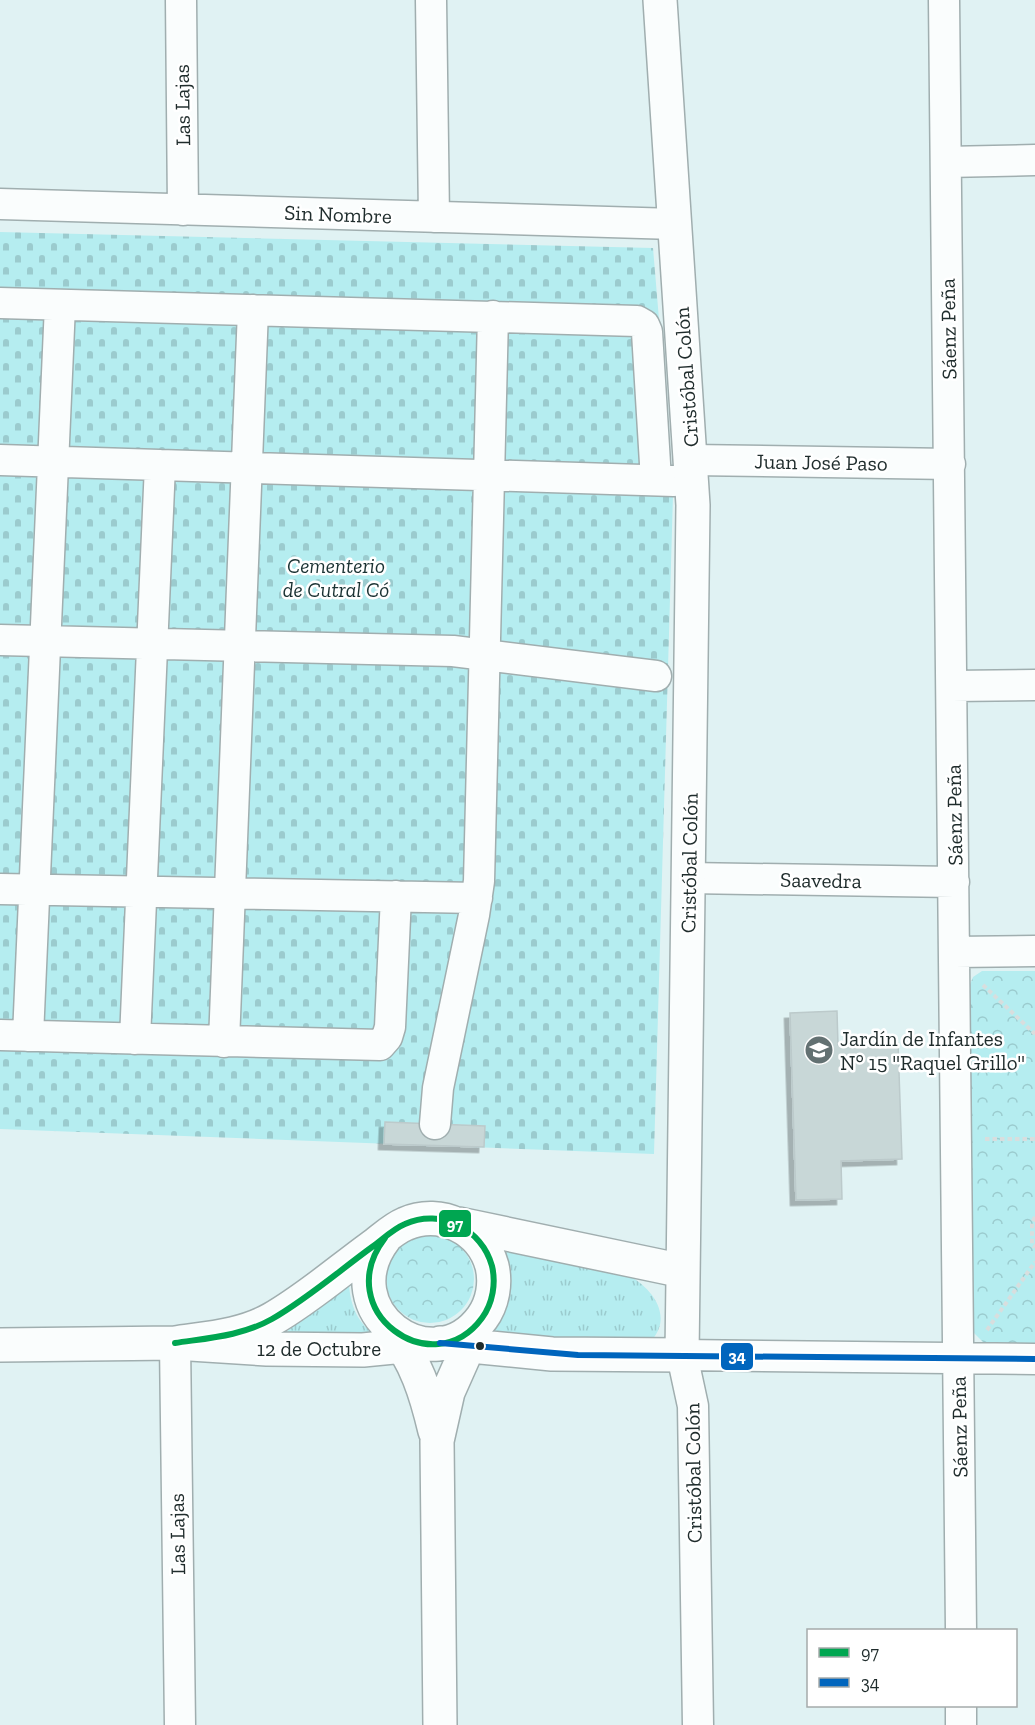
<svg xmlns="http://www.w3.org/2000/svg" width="1035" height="1725" font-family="'Zilla Slab',serif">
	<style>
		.grass { fill: url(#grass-tufts) }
		.cemetery { fill: url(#cemetery-stones) }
		.park { fill: url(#park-crowns) }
		.building { fill: #c8d7d7; stroke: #bccacb; stroke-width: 1.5; filter: url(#shadow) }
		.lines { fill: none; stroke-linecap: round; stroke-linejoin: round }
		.minor-casing { stroke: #a0aeaf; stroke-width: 33 }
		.major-casing { stroke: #a0aeaf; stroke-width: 36 }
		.path { stroke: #d8dede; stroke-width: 4; stroke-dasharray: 4.5 3; stroke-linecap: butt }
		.minor { stroke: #fafdfd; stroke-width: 30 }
		.major { stroke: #fafdfd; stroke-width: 33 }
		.bus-1-casing { stroke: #fff; stroke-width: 10 }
		.bus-2-casing { stroke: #fff; stroke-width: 10 }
		.bus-1 { stroke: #00a651; stroke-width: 6 }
		.bus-2 { stroke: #0065bd; stroke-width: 6 }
		.bus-dot { fill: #1f2c2c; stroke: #fff; stroke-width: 2 }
		.labels { text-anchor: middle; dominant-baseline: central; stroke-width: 5; stroke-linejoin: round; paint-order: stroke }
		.street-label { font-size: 21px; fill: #1f2c2c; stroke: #fff }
		.park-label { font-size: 21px; font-style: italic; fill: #1a3233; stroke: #fff }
		.poi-label { font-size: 21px; fill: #1f2c2c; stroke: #fff; text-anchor: start }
		.line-badge { stroke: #fff; stroke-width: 2 }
		.badge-label { font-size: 16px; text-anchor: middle; font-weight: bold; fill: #fff }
	</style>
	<defs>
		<pattern id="grass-tufts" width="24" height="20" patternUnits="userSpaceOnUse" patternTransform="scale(1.5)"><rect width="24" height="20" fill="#b5edf0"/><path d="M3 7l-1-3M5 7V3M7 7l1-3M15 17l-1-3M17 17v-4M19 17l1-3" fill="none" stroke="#9bcbce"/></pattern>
		<pattern id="cemetery-stones" width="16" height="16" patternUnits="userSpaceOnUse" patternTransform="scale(1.5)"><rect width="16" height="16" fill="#b5edf0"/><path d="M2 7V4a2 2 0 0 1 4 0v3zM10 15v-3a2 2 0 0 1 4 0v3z" fill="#9bcbce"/></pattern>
		<pattern id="park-crowns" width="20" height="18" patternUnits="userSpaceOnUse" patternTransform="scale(1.5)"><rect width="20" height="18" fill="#b5edf0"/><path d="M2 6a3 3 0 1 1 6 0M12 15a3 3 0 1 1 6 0" fill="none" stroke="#9bcbce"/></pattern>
		<filter id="shadow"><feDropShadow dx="-5.5" dy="5.5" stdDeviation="0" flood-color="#0004"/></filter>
	</defs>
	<rect width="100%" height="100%" fill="#e0f2f3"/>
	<path class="grass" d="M504,1249L626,1274C650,1286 674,1314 652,1340L484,1338C506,1307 521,1287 504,1249Z
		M349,1283C350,1306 358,1324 377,1336H281Z"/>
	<path class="cemetery" d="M0,232L653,248L671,462L666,472L673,495L654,1154L0,1129Z"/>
	<path class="park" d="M982,971H1035V1345L985,1344L972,1331L969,987L973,977Z
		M386 1279a44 44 0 1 1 88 0a44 44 0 1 1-88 0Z"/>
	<path class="building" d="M837,1011L838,1045L898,1043L902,1159L841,1161L842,1199L796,1200L790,1013Z
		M385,1122L485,1126L484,1147L384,1144Z"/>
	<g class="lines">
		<g class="minor-casing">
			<path id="minor" d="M181,0L183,210
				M431,0L434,217
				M944,0L961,1630
				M946,162L1035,160
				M0,204L675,224
				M0,303L637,321L644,325L647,332L656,480
				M0,460L674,481
				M692,460L950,464
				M0,640L453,651L656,676
				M952,686L1035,685
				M688,878L954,882
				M0,889L477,898
				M955,952L1035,951
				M0,1035L380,1045L387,1037L390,1027L396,896
				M28,1036L60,305
				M135,1039L160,465
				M224,1042L253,310
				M435,1124L438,1088L474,915L479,881L493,316
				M175,1343L180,1725
				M961,1706V1725
				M698,1725L693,1406L682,1355L1035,1359"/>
		</g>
		<g class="major-casing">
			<path id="major" d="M459,1224L683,1271
				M392,1331C416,1361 426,1393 435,1431
				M175,1343C208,1338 242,1336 272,1319C307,1299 339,1271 372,1247C383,1239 393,1229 405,1224C441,1208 482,1229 492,1266C496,1283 493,1303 482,1318C433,1385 329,1311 385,1238
				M440,1343L552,1354L682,1355L693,505L660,0
				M0,1345L175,1343L267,1349L363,1350L424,1344
				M440,1725L437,1441L448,1392L476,1329"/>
		</g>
		<path class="path" d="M983,985L1035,1034
			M985,1139H1035
			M1035,1217L1032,1223V1245L1035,1247
			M987,1330L1035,1262"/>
		<use href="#minor" class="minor"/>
		<use href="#major" class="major"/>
		<g class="bus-1-casing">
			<path id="bus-1" d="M175,1343C208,1338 242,1336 272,1319C307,1299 339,1271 372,1247C383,1239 393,1229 405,1224C441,1208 482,1229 492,1266C496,1283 493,1303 482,1318C433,1385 329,1311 385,1238"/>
		</g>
		<g class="bus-2-casing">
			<path id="bus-2" d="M440,1343L578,1355L1035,1359"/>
		</g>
		<use href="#bus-1" class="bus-1"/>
		<use href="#bus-2" class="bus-2"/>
	</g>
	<defs>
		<g id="school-disc" transform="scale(1.5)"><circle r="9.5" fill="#637172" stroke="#fff"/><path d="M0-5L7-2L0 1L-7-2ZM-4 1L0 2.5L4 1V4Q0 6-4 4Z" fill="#fff"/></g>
	</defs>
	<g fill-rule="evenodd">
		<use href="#school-disc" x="819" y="1050"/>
	</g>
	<circle class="bus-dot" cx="480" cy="1346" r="5"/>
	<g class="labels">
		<g class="street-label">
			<text transform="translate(182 105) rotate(-91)">Las Lajas</text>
			<text transform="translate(338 214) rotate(2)">Sin Nombre</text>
			<text transform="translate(948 329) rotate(-91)">Sáenz Peña</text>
			<text transform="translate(686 377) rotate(-94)">Cristóbal Colón</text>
			<text transform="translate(821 462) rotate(1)">Juan José Paso</text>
			<text transform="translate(954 815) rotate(-91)">Sáenz Peña</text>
			<text transform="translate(689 863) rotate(-89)">Cristóbal Colón</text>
			<text transform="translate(821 880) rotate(1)">Saavedra</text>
			<text x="319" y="1348">12 de Octubre</text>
			<text transform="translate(959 1427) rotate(-91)">Sáenz Peña</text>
			<text transform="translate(693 1473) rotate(-91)">Cristóbal Colón</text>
			<text transform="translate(177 1534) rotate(-91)">Las Lajas</text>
		</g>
		<g class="park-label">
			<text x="336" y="565">Cementerio<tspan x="336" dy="24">de Cutral Có</tspan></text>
		</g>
		<g class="poi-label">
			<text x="840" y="1038">Jardín de Infantes<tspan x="840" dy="24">N° 15 "Raquel Grillo"</tspan></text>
		</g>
	</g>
	<g class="line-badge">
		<rect x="438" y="1209" width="34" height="29" rx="6" fill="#00a651"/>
		<rect x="720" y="1342" width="34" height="29" rx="6" fill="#0065bd"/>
	</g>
	<g class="badge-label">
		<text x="455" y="1230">97</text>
		<text x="737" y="1362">34</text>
	</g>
	<rect x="807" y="1629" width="210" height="78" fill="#ffffff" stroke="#a5abab" stroke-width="1.5"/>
	<rect x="819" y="1648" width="30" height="9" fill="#00a651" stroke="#a5abab" stroke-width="1.5"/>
	<text x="861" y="1659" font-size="18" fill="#1f2c2c">97</text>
	<rect x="819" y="1678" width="30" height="9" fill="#0065bd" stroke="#a5abab" stroke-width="1.5"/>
	<text x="861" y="1689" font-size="18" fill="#1f2c2c">34</text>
</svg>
